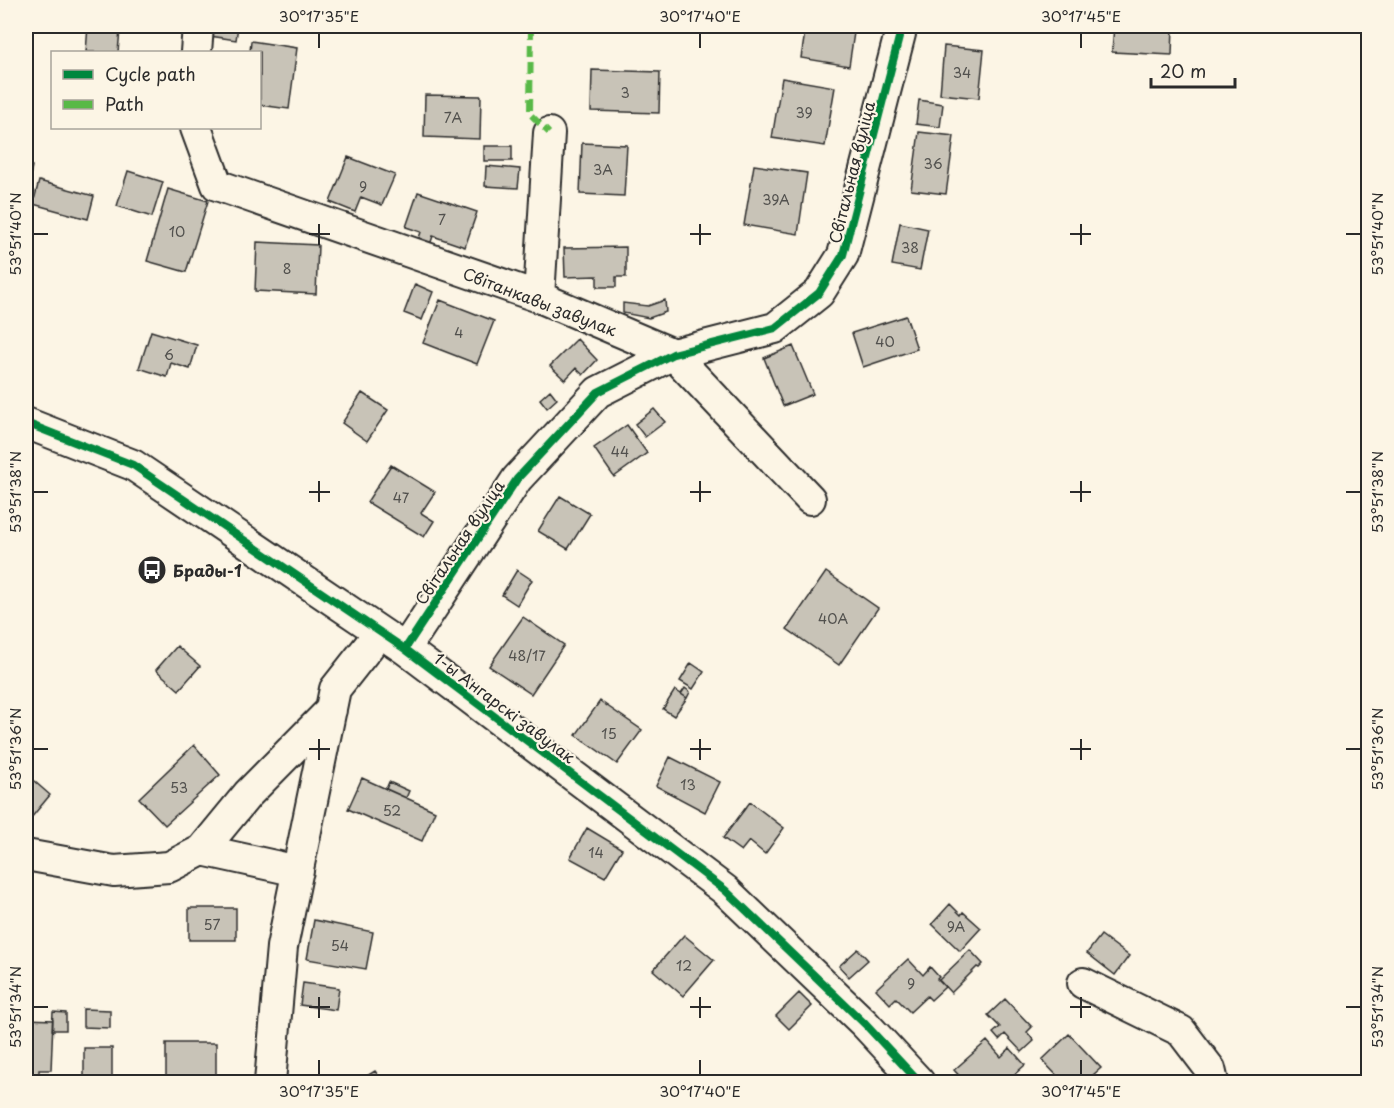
<svg xmlns="http://www.w3.org/2000/svg" width="1394" height="1108" font-family="'Playpen Sans',sans-serif">
	<style>
		.building { fill: #c8c3b7; stroke: #2b2b2b; stroke-width: 1.5 }
		.lines { fill: none; stroke-linecap: round; stroke-linejoin: round }
		.minor-casing { stroke: #2b2b2b; stroke-width: 34 }
		.minor { stroke: #fcf5e5; stroke-width: 30 }
		.quiet { stroke: #58b947; stroke-width: 6; stroke-dasharray: 12 6; stroke-linecap: butt }
		.cycleway-casing { stroke: #fcf5e5; stroke-width: 11 }
		.cycleway { stroke: #00873e; stroke-width: 8 }
		.ticks { fill: none; stroke: #2b2b2b; stroke-width: 2 }
		.labels { text-anchor: middle; dominant-baseline: central; stroke-width: 4.5; stroke-linejoin: round; paint-order: stroke }
		.number-label { font-size: 14px; fill: #52514e }
		.street-label { font-size: 16px; fill: #2b2b2b; stroke: #fcf5e5 }
		.poi-label { font-size: 16px; font-weight: bold; fill: #2b2b2b; stroke: #fcf5e5; text-anchor: start }
		.neatline { fill: none; stroke: #2b2b2b; stroke-width: 2 }
		.ticks-label { font-size: 15px; text-anchor: middle; fill: #2b2b2b }
	</style>
	<rect width="100%" height="100%" fill="#fcf5e5"/>
	<filter id="ink" filterUnits="userSpaceOnUse"><feTurbulence type="fractalNoise" baseFrequency=".0167" numOctaves="2"/><feDisplacementMap in="SourceGraphic" scale="12" xChannelSelector="R" yChannelSelector="G"/><feConvolveMatrix kernelMatrix="1 2 1 2 8 2 1 2 1" color-interpolation-filters="sRGB"/></filter>
	<g filter="url(#ink)">
		<path class="building" d="M88,26H135V31L120,30L118,52H86Z
			M211,26H238L236,40L210,36Z
			M806,26H855L849,66L801,58Z
			M1114,26H1173L1172,55L1112,52Z
			M251,41L297,48L289,109L260,105V52H250Z
			M944,46L984,50L979,98L940,94Z
			M592,70L660,72L659,113L591,111Z
			M782,78L835,87L825,146L772,138Z
			M425,95L481,96L480,139L424,137Z
			M919,100L943,104L940,127L916,124Z
			M919,132L954,136L946,194L911,190Z
			M582,143L627,145L624,196L580,194Z
			M484,146H512V161H484Z
			M348,157L395,175L382,205L361,197L355,212L330,202Z
			M26,164L32,166L26,197Z
			M754,165L807,173L798,234L744,225Z
			M486,166L520,169L518,188L485,186Z
			M128,171L163,182L152,217L117,206Z
			M39,181L94,196L88,219L33,204Z
			M168,189L208,201L186,272L147,261Z
			M418,192L477,212L465,247L433,236L430,245L418,241L421,232L406,227Z
			M900,223L928,229L920,270L892,265Z
			M257,242L318,245L316,294L255,291Z
			M626,247V277H616V287H597V276L565,277L564,248Z
			M415,284L433,292L422,320L404,313Z
			M440,300L494,321L477,364L423,343Z
			M665,300L666,312L649,318L623,313V303L648,306Z
			M906,316L917,349L863,367L852,333Z
			M151,331L197,345L190,369L171,363L167,377L139,368Z
			M577,339L597,360L583,375L576,368L565,380L550,366Z
			M793,346L813,394L783,406L764,358Z
			M550,390L557,399L547,408L540,399Z
			M362,393L388,410L367,441L342,423Z
			M654,409L665,422L645,437L635,424Z
			M627,425L647,453L614,477L594,448Z
			M391,465L435,492L421,513L434,521L424,537L367,502Z
			M560,496L590,514L568,549L538,531Z
			M517,570L532,580L517,605L502,595Z
			M826,572L878,608L839,665L787,629Z
			M523,617L564,645L531,694L489,666Z
			M177,646L200,666L179,690L156,670Z
			M691,663L704,672L693,689L680,681Z
			M685,688L690,692L687,698L681,694Z
			M675,690L687,698L674,716L663,709Z
			M600,701L642,730L617,764L576,735Z
			M194,745L220,775L165,825L139,798Z
			M670,757L720,782L705,812L656,786Z
			M26,774L50,795L26,824Z
			M362,778L435,811L422,841L348,809Z
			M389,782L409,791L406,798L386,789Z
			M750,802L784,828L765,854L749,841L741,851L723,838Z
			M587,828L622,849L605,877L570,858Z
			M950,904L961,915L963,912L981,928L960,951L932,924Z
			M189,908H236V940H189Z
			M314,920L373,932L366,969L307,959Z
			M684,935L714,960L683,996L653,970Z
			M1101,935L1129,956L1115,975L1087,953Z
			M858,949L868,960L849,977L839,966Z
			M970,950L983,964L979,968L977,967L951,993L939,980Z
			M908,959L923,975L930,967L939,977L937,979L945,987L931,1000L927,996L910,1012L896,998L890,1004L876,989Z
			M303,983L339,988L336,1010L300,1005Z
			M799,993L812,1006L789,1029L776,1016Z
			M1005,999L1032,1027L1027,1032L1034,1041L1022,1052L1005,1034L999,1040L993,1033L1000,1027L988,1015Z
			M83,1009L110,1010V1028L83,1027Z
			M53,1012L66,1013V1030H52Z
			M26,1019L53,1020L51,1070H39V1081H26Z
			M1069,1034L1101,1068L1085,1082H1063L1042,1060Z
			M987,1041L1001,1057L1010,1048L1025,1065L1006,1082H965L954,1070Z
			M166,1043H216V1082H166Z
			M84,1048H112V1082H84Z
			M375,1071L383,1082H357Z"/>
		<g class="lines">
			<g class="minor-casing">
				<path id="minor" d="M196,52L198,26
					M196,128L217,185L539,297L673,354L810,499
					M539,297L549,133
					M26,423L133,465L405,649L725,890L865,1024L919,1082
					M405,649L517,479L598,392L673,354L775,328L819,293L843,255L902,26
					M202,850L298,871
					M26,855L114,871L169,867L202,850L248,794L331,710
					M1083,983L1181,1031L1210,1069L1213,1082
					M270,1082L282,947L335,689L380,632"/>
			</g>
			<use href="#minor" class="minor"/>
			<path class="quiet" d="M531,26L530,114L549,133"/>
			<g class="cycleway-casing">
				<path id="cycleway" d="M26,423L133,465L405,649L725,890L865,1024L919,1082
					M405,649L517,479L598,392L673,354L775,328L819,293L843,255L902,26"/>
			</g>
			<use href="#cycleway" class="cycleway"/>
		</g>
	</g>
	<path class="ticks" d="M319,33V48M700,33V48M1081,33V48M319,224V245M700,224V245M1081,224V245M33,234H48M309,234H330M690,234H711M1070,234H1091M1346,234H1361M319,481V502M700,481V502M1081,481V502M33,492H48M309,492H330M690,492H711M1070,492H1091M1346,492H1361M319,739V760M700,739V760M1081,739V760M33,749H48M309,749H330M690,749H711M1070,749H1091M1346,749H1361M319,997V1018M700,997V1018M1081,997V1018M33,1007H48M309,1007H330M690,1007H711M1070,1007H1091M1346,1007H1361M319,1060V1075M700,1060V1075M1081,1060V1075"/>
	<defs>
		<g id="bus-disc" transform="scale(1.5)"><circle r="9.5" fill="#2b2b2b" stroke="#fcf5e5"/><path d="M-5-6H5V4H4V6H2V4H-2V6H-4V4H-5ZM-3.5-4V0h7V-4ZM-3.5 1.2v1.5H-2V1.2ZM2 1.2v1.5H3.5V1.2Z" fill="#fff"/></g>
	</defs>
	<g fill-rule="evenodd">
		<use href="#bus-disc" x="152" y="570"/>
	</g>
	<g class="labels">
		<g class="number-label">
			<text x="962" y="72">34</text>
			<text x="625" y="92">3</text>
			<text x="804" y="112">39</text>
			<text x="453" y="117">7А</text>
			<text x="933" y="163">36</text>
			<text x="603" y="169">3А</text>
			<text x="363" y="186">9</text>
			<text x="776" y="199">39А</text>
			<text x="442" y="219">7</text>
			<text x="177" y="231">10</text>
			<text x="910" y="247">38</text>
			<text x="287" y="268">8</text>
			<text x="459" y="332">4</text>
			<text x="885" y="341">40</text>
			<text x="169" y="354">6</text>
			<text x="620" y="451">44</text>
			<text x="401" y="497">47</text>
			<text x="833" y="618">40А</text>
			<text x="527" y="655">48/17</text>
			<text x="609" y="733">15</text>
			<text x="688" y="784">13</text>
			<text x="179" y="787">53</text>
			<text x="392" y="810">52</text>
			<text x="596" y="852">14</text>
			<text x="212" y="924">57</text>
			<text x="956" y="926">9А</text>
			<text x="340" y="945">54</text>
			<text x="684" y="965">12</text>
			<text x="911" y="983">9</text>
		</g>
		<g class="street-label">
			<text transform="translate(851 172) rotate(-76)">Світальная вуліца</text>
			<text transform="translate(540 301) rotate(21)">Світанкавы завулак</text>
			<text transform="translate(459 542) rotate(-56)">Світальная вуліца</text>
			<text transform="translate(505 707) rotate(37)">1-ы Ангарскі завулак</text>
		</g>
		<g class="poi-label">
			<text x="173" y="570">Брады-1</text>
		</g>
	</g>
	<rect width="1394" height="1108" fill="none" stroke="#fcf5e5" stroke-width="66"/>
	<rect x="51" y="51" width="210" height="78" fill="#fcf5e5" stroke="#a8a49b" stroke-width="1.5"/>
	<rect x="63" y="70" width="30" height="9" fill="#00873e" stroke="#a8a49b" stroke-width="1.5"/>
	<text x="105" y="81" font-size="18" fill="#2b2b2b">Cycle path</text>
	<rect x="63" y="100" width="30" height="9" fill="#58b947" stroke="#a8a49b" stroke-width="1.5"/>
	<text x="105" y="111" font-size="18" fill="#2b2b2b">Path</text>
	<path d="M1151 78v9h84v-9" fill="none" stroke="#2b2b2b" stroke-width="3"/>
	<text x="1160" y="78" font-size="18" fill="#2b2b2b" stroke="#fcf5e5" stroke-width="4.5" paint-order="stroke">20 m</text>
	<rect x="33" y="33" width="1328" height="1042" class="neatline"/>
	<g class="ticks-label">
		<text x="319" y="22">30°17'35"E</text>
		<text x="700" y="22">30°17'40"E</text>
		<text x="1081" y="22">30°17'45"E</text>
		<text transform="translate(16 234) rotate(-90)" y="5">53°51'40"N</text>
		<text transform="translate(1378 234) rotate(-90)" y="5">53°51'40"N</text>
		<text transform="translate(16 492) rotate(-90)" y="5">53°51'38"N</text>
		<text transform="translate(1378 492) rotate(-90)" y="5">53°51'38"N</text>
		<text transform="translate(16 749) rotate(-90)" y="5">53°51'36"N</text>
		<text transform="translate(1378 749) rotate(-90)" y="5">53°51'36"N</text>
		<text transform="translate(16 1007) rotate(-90)" y="5">53°51'34"N</text>
		<text transform="translate(1378 1007) rotate(-90)" y="5">53°51'34"N</text>
		<text x="319" y="1097">30°17'35"E</text>
		<text x="700" y="1097">30°17'40"E</text>
		<text x="1081" y="1097">30°17'45"E</text>
	</g>
</svg>
